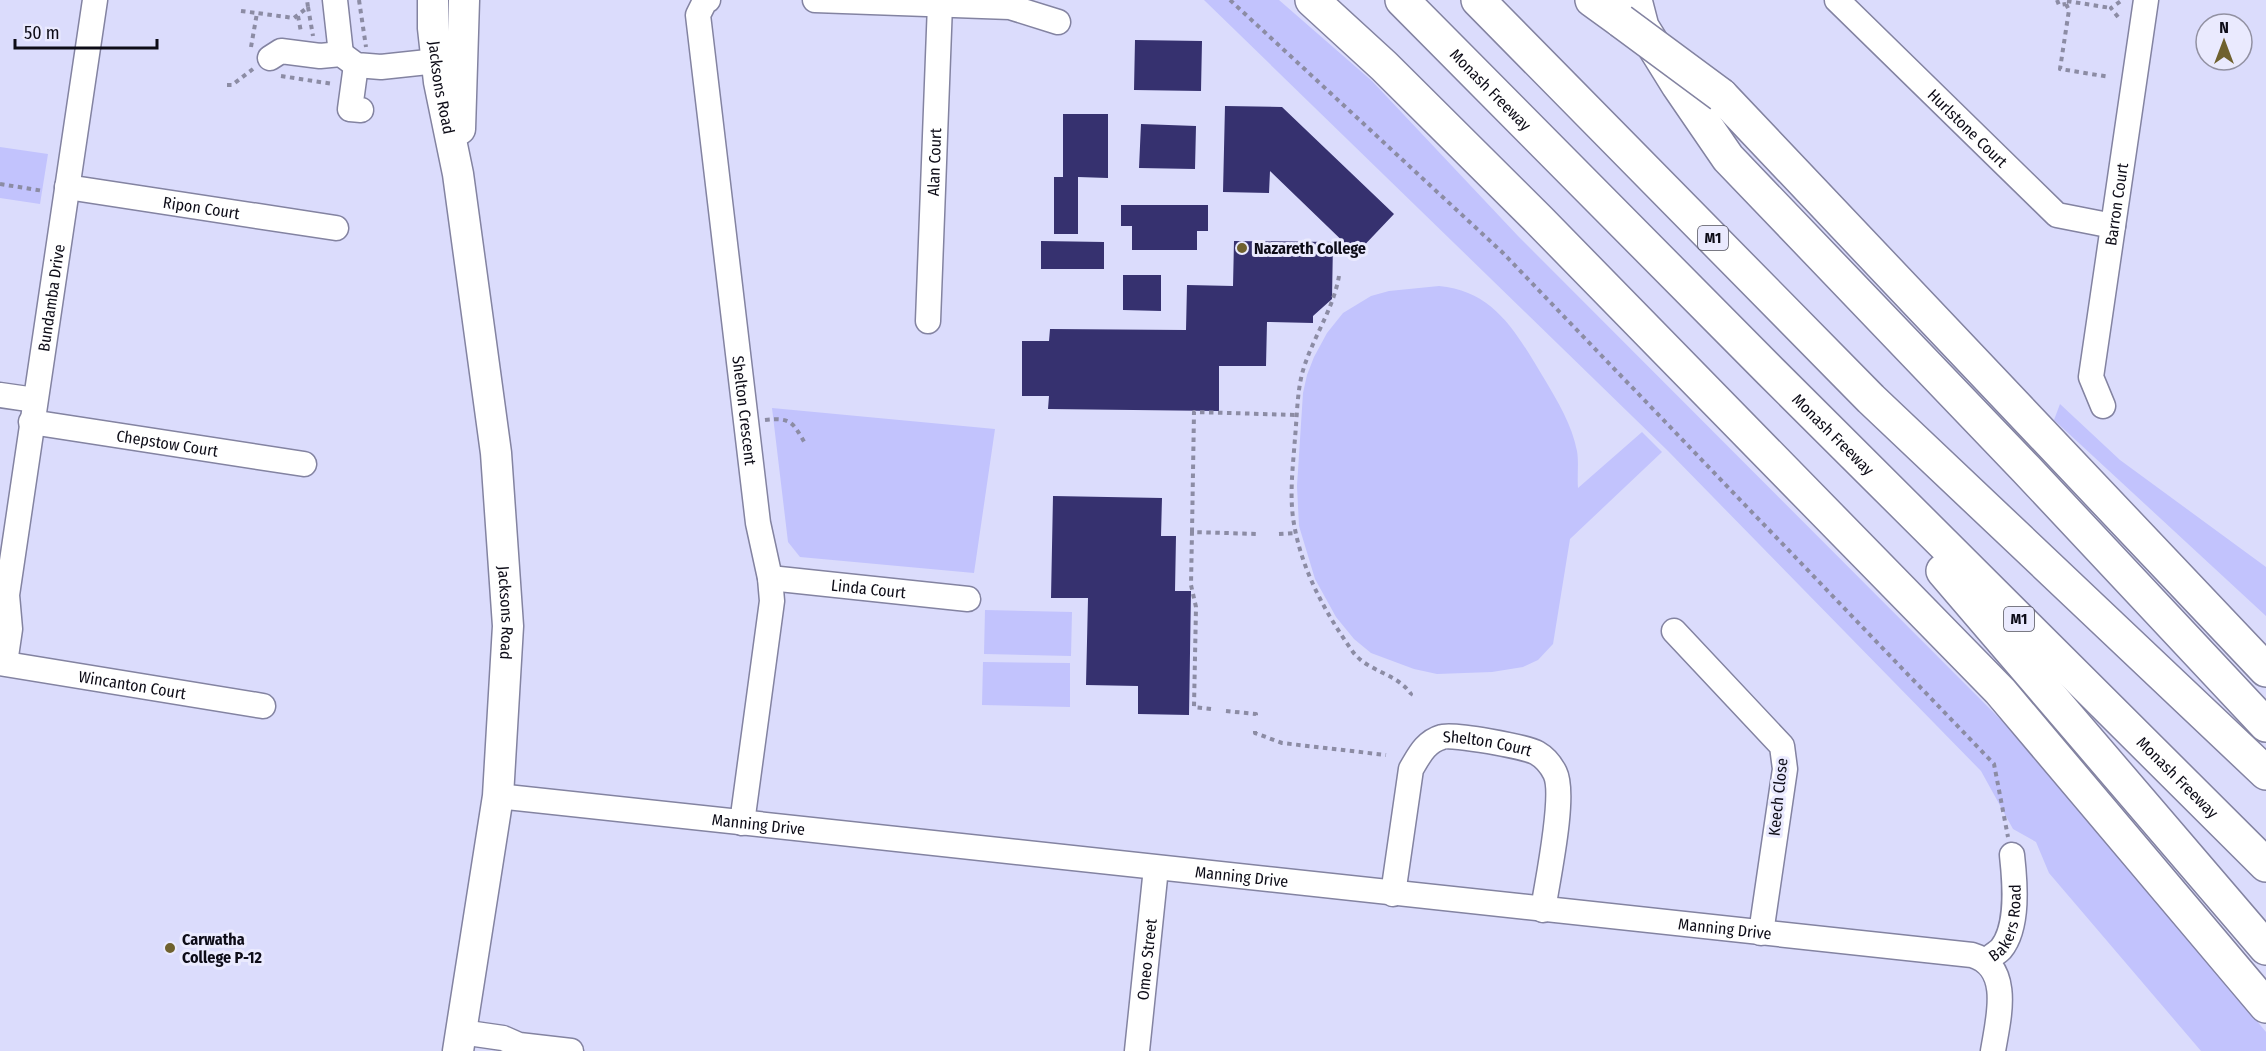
<svg xmlns="http://www.w3.org/2000/svg" width="2266" height="1051" font-family="'Fira Sans Condensed',sans-serif">
	<style>
		.green { fill: #c2c3fd }
		.building { fill: #36316f }
		.lines { fill: none; stroke-linecap: round; stroke-linejoin: round }
		.minor-casing { stroke: #8383a1; stroke-width: 27 }
		.major-casing { stroke: #8383a1; stroke-width: 33 }
		.highway-casing { stroke: #8383a1; stroke-width: 36 }
		.path { stroke: #8c8ca4; stroke-width: 4; stroke-dasharray: 4.5 4.5; stroke-linecap: butt }
		.minor { stroke: #fff; stroke-width: 24 }
		.major { stroke: #fff; stroke-width: 30 }
		.highway { stroke: #fff; stroke-width: 33 }
		.highway-bridge-casing { stroke: #8383a1; stroke-width: 36; stroke-linecap: butt }
		.highway-bridge { stroke: #fff; stroke-width: 33 }
		.poi-dot { fill: #6f612e; stroke: #eaeafe; stroke-width: 2 }
		.labels { text-anchor: middle; dominant-baseline: central; stroke-width: 6; stroke-linejoin: round; paint-order: stroke }
		.shield { fill: #eaeafe; stroke: #4f4f5c; stroke-width: 1.5 }
		.shield-label { font-size: 15px; font-weight: bold; fill: #0d0c17 }
		.street-label { font-size: 16px; fill: #0d0c17; stroke: #eaeafe }
		.poi-label { font-size: 16px; font-weight: bold; fill: #0d0c17; stroke: #eaeafe; text-anchor: start }
	</style>
	<rect width="100%" height="100%" fill="#dbdcfc"/>
	<path class="green" d="M1204,0H1279L1372,81L1518,236L2042,761L2266,1032V1051H2201L2049,873L2036,842L2013,829L1981,771L1668,451Z
		M0,147L48,154L40,204L0,198Z
		M1439,286C1496,291 1518,336 1545,380C1558,402 1572,425 1577,451C1579,463 1577,476 1578,488L1642,432L1662,452L1570,539L1553,644L1538,660L1523,667L1492,672L1437,674L1414,669L1371,653L1354,639L1336,617L1315,579L1299,526L1297,486L1303,393L1307,375L1314,357L1327,333L1343,313L1371,296L1389,291Z
		M2060,404L2120,460L2266,567V616L2054,420Z
		M772,408L995,429L974,573L800,557L788,542Z
		M985,610L1072,612L1071,656L984,654Z
		M983,662L1070,663V707L982,705Z"/>
	<path class="building" d="M1135,40L1202,41L1201,91L1134,90Z
		M1225,106L1282,107L1394,214L1356,254L1270,171L1269,193L1223,192Z
		M1063,114H1108V178L1078,177V234H1054V177H1063Z
		M1141,124L1196,126L1195,169L1139,168Z
		M1121,205H1208V231H1197V250H1132V226H1121Z
		M1041,241L1104,242V269H1041Z
		M1234,241L1333,242L1332,299L1313,316V323L1267,322L1266,366H1219V411L1048,409L1049,396H1022V341H1049L1050,329L1186,330L1187,285L1233,286Z
		M1123,275H1161V311L1123,310Z
		M1053,496L1162,498L1161,536H1176L1175,591H1191L1189,715L1138,714V686L1086,685L1088,598H1051Z"/>
	<g class="lines">
		<g class="minor-casing">
			<g id="minor">
				<path d="M335,0L341,54"/>
				<path id="s1" d="M708,0L705,1L698,15L758,523L770,578L772,601L742,823"/>
				<path d="M815,0L1010,7L1058,22"/>
				<path id="s2" d="M1837,0L2057,215L2113,226"/>
				<path d="M270,58L281,51L320,56L341,54L356,65L381,67L437,61"/>
				<path d="M356,65L350,109L361,110"/>
				<path id="s3" d="M67,187L336,228"/>
				<path id="s4" d="M928,321L940,4"/>
				<path d="M0,395L35,400"/>
				<path id="s5" d="M2103,406L2091,377L2146,0"/>
				<path id="s6" d="M31,422L304,464"/>
				<path id="s7" d="M770,578L968,599"/>
				<path d="M1674,631L1782,746L1785,769L1761,933"/>
				<path id="s8" d="M0,663L263,706"/>
				<path id="s9" d="M5,663L10,629L7,595L95,0"/>
				<path id="s10" d="M498,796L1972,955C2013,967 1998,1020 1993,1051"/>
				<path id="s11" d="M1393,894L1411,769C1419,756 1425,742 1442,737C1451,733 1527,747 1537,753C1544,757 1551,765 1555,773C1566,795 1547,882 1543,910"/>
				<path id="s12" d="M1986,961C1990,957 1997,953 2001,949C2019,927 2015,882 2012,855"/>
				<path d="M461,1032L503,1038L519,1045L571,1051"/>
				<path id="s13" d="M1137,1051L1156,868"/>
			</g>
		</g>
		<g class="major-casing">
			<g id="major">
				<path id="s14" d="M433,0V28L439,82L458,174L496,453L508,626L498,796L458,1051"/>
				<path d="M460,129L464,0"/>
			</g>
		</g>
		<g class="highway-casing">
			<g id="highway">
				<path d="M1312,0L1384,66L1539,220L2000,691L2266,1006"/>
				<path id="s15" d="M1402,0L1771,372L2266,865"/>
				<path d="M1478,0L1871,399L2266,773"/>
				<path d="M1592,0L1621,21"/>
				<path d="M1635,0L1642,27L1678,85L1728,158L2026,469L2266,725"/>
				<path d="M1721,95L2266,670"/>
				<path d="M1943,571L2266,948"/>
			</g>
		</g>
		<path class="path" d="M359,0L366,47
			M1230,0L1502,252L1994,764L2008,837
			M2057,0L2059,5L2066,4
			M2067,1L2111,8
			M2066,4L2069,10L2060,69L2110,77
			M308,7L313,36
			M241,11L257,13
			M298,16L301,32
			M2118,17L2111,8L2121,1
			M251,47L257,13L294,18L308,7L307,0
			M281,76L333,84
			M227,85H232L253,69
			M0,184L44,191
			M1339,276C1333,311 1311,340 1302,374C1297,394 1297,417 1295,438C1293,466 1289,496 1294,524C1302,571 1326,614 1353,652C1368,672 1397,673 1411,694L1410,695
			M765,420C792,417 793,423 806,445
			M1192,532L1194,412L1297,415
			M1279,534L1296,533
			M1211,709L1194,707L1196,607L1191,585L1192,532L1258,534
			M1226,711L1256,714V717
			M1255,731V733L1282,743L1386,755"/>
		<use href="#minor" class="minor"/>
		<use href="#major" class="major"/>
		<use href="#highway" class="highway"/>
		<g class="highway-bridge-casing">
			<path id="highway-bridge" d="M1621,21L1721,95"/>
		</g>
		<use href="#highway-bridge" class="highway-bridge"/>
	</g>
	<g class="poi-dot">
		<circle cx="1242" cy="248" r="6"/>
		<circle cx="170" cy="948" r="6"/>
	</g>
	<g class="labels">
		<g class="shield">
			<rect x="1698" y="226" width="30" height="24" rx="4.5"/>
			<rect x="2004" y="607" width="30" height="24" rx="4.5"/>
		</g>
		<g class="shield-label">
			<text x="1713" y="238">M1</text>
			<text x="2019" y="619">M1</text>
		</g>
		<g class="street-label">
			<text stroke="none"><textPath href="#s14" startOffset="88">Jacksons Road</textPath></text>
			<text stroke="none"><textPath href="#s15" startOffset="126">Monash Freeway</textPath></text>
			<text stroke="none"><textPath href="#s2" startOffset="183">Hurlstone Court</textPath></text>
			<text stroke="none"><textPath href="#s4" startOffset="159">Alan Court</textPath></text>
			<text stroke="none"><textPath href="#s5" startOffset="206">Barron Court</textPath></text>
			<text stroke="none"><textPath href="#s3" startOffset="136">Ripon Court</textPath></text>
			<text stroke="none"><textPath href="#s9" startOffset="369">Bundamba Drive</textPath></text>
			<text stroke="none"><textPath href="#s1" startOffset="417">Shelton Crescent</textPath></text>
			<text stroke="none"><textPath href="#s15" startOffset="612">Monash Freeway</textPath></text>
			<text stroke="none"><textPath href="#s6" startOffset="138">Chepstow Court</textPath></text>
			<text stroke="none"><textPath href="#s7" startOffset="99">Linda Court</textPath></text>
			<text stroke="none"><textPath href="#s14" startOffset="618">Jacksons Road</textPath></text>
			<text stroke="none"><textPath href="#s8" startOffset="134">Wincanton Court</textPath></text>
			<text stroke="none"><textPath href="#s11" startOffset="218">Shelton Court</textPath></text>
			<text stroke="none"><textPath href="#s15" startOffset="1098">Monash Freeway</textPath></text>
			<text transform="translate(1778 797) rotate(-84)">Keech Close</text>
			<text stroke="none"><textPath href="#s10" startOffset="262">Manning Drive</textPath></text>
			<text stroke="none"><textPath href="#s10" startOffset="748">Manning Drive</textPath></text>
			<text stroke="none"><textPath href="#s12" startOffset="46">Bakers Road</textPath></text>
			<text stroke="none"><textPath href="#s10" startOffset="1234">Manning Drive</textPath></text>
			<text stroke="none"><textPath href="#s13" startOffset="92">Omeo Street</textPath></text>
		</g>
		<g class="poi-label">
			<text x="1254" y="248">Nazareth College</text>
			<text x="182" y="939">Carwatha<tspan x="182" dy="18">College P-12</tspan></text>
		</g>
	</g>
	<g transform="translate(2224 42)"><circle r="28" fill="#eaeafe" stroke="#9291a2" stroke-width="1.5"/>
	<path d="M0-4.5L10 22L0 15L-10 22Z" fill="#6f612e"/>
	<text y="-9" font-size="16" font-weight="bold" text-anchor="middle" fill="#0d0c17">N</text>
	</g>
	<path d="M15 39v9h142v-9" fill="none" stroke="#0d0c17" stroke-width="3"/>
	<text x="24" y="39" font-size="18" fill="#0d0c17" stroke="#eaeafe" stroke-width="4.5" paint-order="stroke">50 m</text>
</svg>
